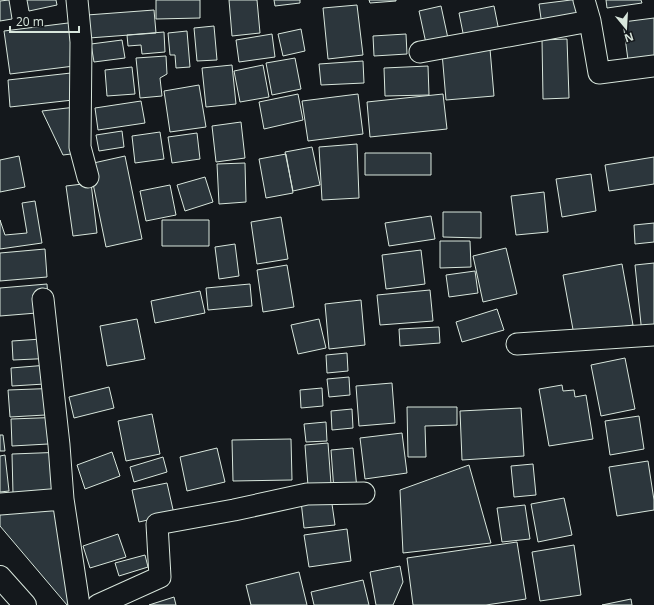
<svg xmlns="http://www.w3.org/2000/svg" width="654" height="605" font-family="'Open Sans',sans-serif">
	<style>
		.building { fill: #2c363c; stroke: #d8e6dc }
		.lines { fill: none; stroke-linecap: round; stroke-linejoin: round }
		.street-casing { stroke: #d8e6dc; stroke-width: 23 }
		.primary-casing { stroke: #d8e6dc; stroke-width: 24 }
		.street { stroke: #14181c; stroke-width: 21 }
		.primary { stroke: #14181c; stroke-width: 22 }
	</style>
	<rect width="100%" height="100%" fill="#14181c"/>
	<path class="building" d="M9,0L12,19L0,21V1Z
		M27,0H56L57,5L29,11Z
		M156,0H200V18L156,19Z
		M229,0H257L260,33L232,36Z
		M274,0H300V3L275,6Z
		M369,0H396V1L370,3Z
		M571,0H576L580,28L543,33L539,4Z
		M606,0H641L642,3L607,8Z
		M357,5L363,55L328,59L323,8Z
		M441,6L449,43L427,48L419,11Z
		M494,6L500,36L465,43L459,13Z
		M154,10L156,33L89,38L87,15Z
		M654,18V57L628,60L623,22Z
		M84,21L90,64L10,74L4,31Z
		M214,26L217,60L197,61L194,28Z
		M301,29L305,51L283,56L278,34Z
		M187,31L190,67L176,68L175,55H170L168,33Z
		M164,32L165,52L142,54L141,45L128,46L127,35Z
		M272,34L275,57L239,62L236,40Z
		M406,34L407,54L374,56L373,36Z
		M567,39L569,98L543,99L542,40Z
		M122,40L125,58L94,62L91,44Z
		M490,49L494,96L446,100L442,53Z
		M166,56L167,74L160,78L162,96L140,98L136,58Z
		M295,58L301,89L272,95L266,63Z
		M363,61L364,83L321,85L319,64Z
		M232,65L236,104L206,107L202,68Z
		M263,65L269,97L240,102L234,71Z
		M428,66L429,95L385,96L384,68Z
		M132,67L135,94L107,96L105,70Z
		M89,71L91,98L10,107L8,80Z
		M199,85L206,127L170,132L164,91Z
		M298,94L303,120L264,129L259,102Z
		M358,94L363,134L308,141L302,101Z
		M443,94L447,129L370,137L367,102Z
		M141,101L145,123L98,130L95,108Z
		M84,106L88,152L63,155L42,111Z
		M241,122L245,158L216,162L212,126Z
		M122,131L124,147L99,151L96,135Z
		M160,132L164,159L135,163L132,136Z
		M197,133L200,159L172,163L168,137Z
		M357,144L359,198L322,200L319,147Z
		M312,147L320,185L293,191L285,152Z
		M365,153H431V175H365Z
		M286,154L293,193L266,198L259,159Z
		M19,156L25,187L0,192V160Z
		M125,156L142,239L106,247L89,164Z
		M654,157V184L609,191L605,165Z
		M245,163L246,202L219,204L217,164Z
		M591,174L596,211L562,217L556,179Z
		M205,177L213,202L185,211L177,185Z
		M91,183L97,233L73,236L66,186Z
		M170,185L176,215L146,221L140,191Z
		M544,192L548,232L516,235L511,196Z
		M35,201L42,243L0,249V220L5,235L27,233L22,203Z
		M443,212H481V238L443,237Z
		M431,216L435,239L389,246L385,223Z
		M281,217L288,259L257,264L251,222Z
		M162,220H209V246H162Z
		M654,223V242L635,244L634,225Z
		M440,241H470L471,267L440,268Z
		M235,244L239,276L219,279L215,247Z
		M506,248L517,294L483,302L473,256Z
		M45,249L47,277L0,281V253Z
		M421,250L425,284L386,289L382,255Z
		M654,263V333L642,334L635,265Z
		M622,264L633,325L574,335L563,275Z
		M287,265L294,307L263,312L257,270Z
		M475,271L478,293L449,297L446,275Z
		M47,284L49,312L0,316V288Z
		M250,284L252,306L208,310L206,288Z
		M430,290L433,321L380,325L377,295Z
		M200,291L205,313L155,323L151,301Z
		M361,300L365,345L329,349L325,304Z
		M497,309L504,330L462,342L456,322Z
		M137,319L145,359L107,366L100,326Z
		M319,319L326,348L298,354L291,325Z
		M439,327L440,343L400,346L399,329Z
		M56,338L57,358L13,360L12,341Z
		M347,353L348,371L327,373L326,355Z
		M625,358L635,409L601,416L591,365Z
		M60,364L61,383L12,386L11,368Z
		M349,377L350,395L329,397L327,379Z
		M392,383L395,423L359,426L356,386Z
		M562,385L563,391L574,390L575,397L586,395L593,439L549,446L539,389Z
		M109,387L114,408L74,418L69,397Z
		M62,388L63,414L10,417L8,390Z
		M322,388L323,406L301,408L300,390Z
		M407,407H457V425L425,426L426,457H408Z
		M521,408L524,456L462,460L460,411Z
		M352,409L353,428L332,430L331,411Z
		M152,414L160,454L126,461L118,421Z
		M639,416L644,449L610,455L605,421Z
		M65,417L66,443L12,446L11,419Z
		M326,422L327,441L306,442L304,424Z
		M402,433L407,473L365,479L360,438Z
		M0,435H3L5,451H0Z
		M291,439L292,480L233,481L232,440Z
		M328,443L331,484L308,486L305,445Z
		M217,448L225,482L187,491L180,457Z
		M353,448L357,489L334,491L331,450Z
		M65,452L66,492L13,494L12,454Z
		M112,452L120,476L85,489L77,465Z
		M5,455L9,491L0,492V456Z
		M163,457L167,472L134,482L130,467Z
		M648,461L654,500V510L617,516L609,467Z
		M533,464L536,495L514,497L511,466Z
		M469,465L491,543L403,553L400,490Z
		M167,483L174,514L139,522L132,490Z
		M331,497L335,525L304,528L301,501Z
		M564,498L572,535L538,542L531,504Z
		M525,505L530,539L502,542L497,508Z
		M59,508L76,605H67L0,526V510Z
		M347,529L351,561L309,567L304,535Z
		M118,534L126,557L90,568L83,546Z
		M517,542L526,599L486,605H413L407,558Z
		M574,545L581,595L540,601L532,552Z
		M145,555L148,567L119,576L115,563Z
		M400,566L403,582L393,605H376L370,572Z
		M299,572L307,605H251L246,585Z
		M363,580L369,605H314L311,592Z
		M174,597L176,605H149Z
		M631,599L632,605H602Z"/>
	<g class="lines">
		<g class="street-casing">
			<path id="street" d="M77,0L81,42L80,147L88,177
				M584,0L590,21L599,73L654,66
				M420,52L590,21
				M43,299L59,445L63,499L79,605
				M517,344L654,335
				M0,504L63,499
				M98,605L160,577L157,524L234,510L307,494L364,493"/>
		</g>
		<g class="primary-casing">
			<path id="primary" d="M0,577L25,605"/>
		</g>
		<use href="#street" class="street"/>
		<use href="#primary" class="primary"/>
	</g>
	<g transform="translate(626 28) rotate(162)" stroke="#14181c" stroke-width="3" paint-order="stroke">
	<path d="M0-3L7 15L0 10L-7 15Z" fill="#d8e6dc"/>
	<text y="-6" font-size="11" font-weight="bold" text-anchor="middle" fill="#d8e6dc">N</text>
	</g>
	<path d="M10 26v6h69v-6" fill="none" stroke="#d8e6dc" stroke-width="2"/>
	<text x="16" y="26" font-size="12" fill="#d8e6dc" stroke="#14181c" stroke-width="3" paint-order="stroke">20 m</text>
</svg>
